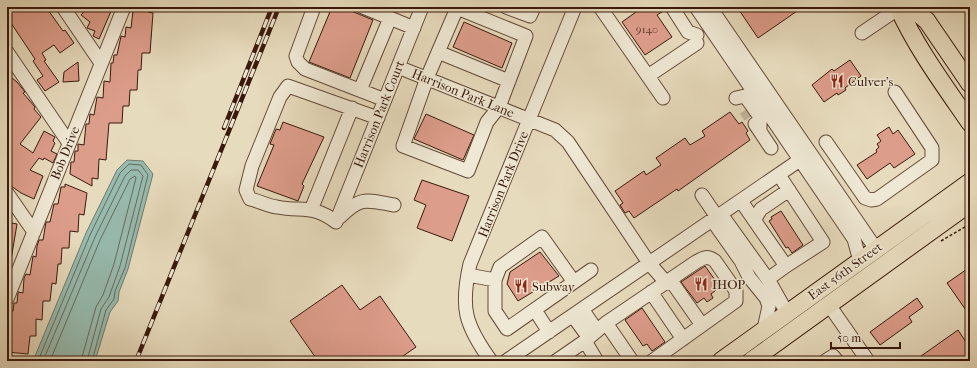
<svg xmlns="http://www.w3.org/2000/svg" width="977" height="368" font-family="'IM FELL French Canon',serif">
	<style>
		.water { fill: #97bbaf; stroke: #717a6d }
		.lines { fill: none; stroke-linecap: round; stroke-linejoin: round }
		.shore { stroke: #686a5d; stroke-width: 1 }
		.building { fill: #dd9d8b; stroke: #39190b }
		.minor-tunnel { stroke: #c4b499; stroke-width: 13; stroke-dasharray: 13 6; stroke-linecap: butt }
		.minor-casing { stroke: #644a38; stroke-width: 15 }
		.major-casing { stroke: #39190b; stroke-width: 19 }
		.path { stroke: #39190b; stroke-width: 1.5; stroke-dasharray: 3 2; stroke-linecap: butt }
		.minor { stroke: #efe8d4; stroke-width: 13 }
		.major { stroke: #e7dbbd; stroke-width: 17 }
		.rail-casing { stroke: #39190b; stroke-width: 4.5 }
		.rail { stroke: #efe8d4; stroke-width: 3; stroke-dasharray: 9; stroke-linecap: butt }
		.labels { text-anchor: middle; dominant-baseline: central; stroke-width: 3; stroke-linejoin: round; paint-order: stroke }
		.number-label { font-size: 11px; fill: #623a2b }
		.poi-label { font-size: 13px; fill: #39190b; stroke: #efe8d4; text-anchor: start }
		.street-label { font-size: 13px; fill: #39190b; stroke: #efe8d4 }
	</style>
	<rect width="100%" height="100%" fill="#e7dbbd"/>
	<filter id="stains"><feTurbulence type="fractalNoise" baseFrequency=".005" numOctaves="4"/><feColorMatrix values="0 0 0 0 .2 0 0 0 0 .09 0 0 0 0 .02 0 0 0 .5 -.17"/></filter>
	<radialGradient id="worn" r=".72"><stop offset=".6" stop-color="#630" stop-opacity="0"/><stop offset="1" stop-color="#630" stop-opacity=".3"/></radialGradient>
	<path class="water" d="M127,160L143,161L153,174L128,269L119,292L118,301L110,312L95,361H33L86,233L117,170Z"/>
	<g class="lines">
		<path class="shore" d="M38,361L90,235L120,173L129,164L141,165L148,175L125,268L115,291L114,299L106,310L92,361
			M43,361L95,237L125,176L131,170H138L143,176L120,266L109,297L101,309L87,361
			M50,361L100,240L130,179L135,176L136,178L114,264L103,295L96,307L81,361"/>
	</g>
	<path class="building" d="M7,7H46L63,31L65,30L74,43L60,53L54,45L42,53L46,60L44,61L59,82L45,91L37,80L43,76L33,61L35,59L7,17Z
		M88,7L112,9L99,39L93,36L95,31L87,28L90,22L81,15Z
		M135,7H148V12L153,13L150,53H142L141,70H138L137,90H130L129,106H123L122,123H109L106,160L99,159L98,179L92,178V186L70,174L71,162H74L75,151H78V144L84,145L86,124H89L90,114L94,115L97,97L103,98L104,81L110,82L111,63H113L114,55H117L121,36L125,37L126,27L131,28L133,11H135Z
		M332,7H342L373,20L350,78L309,62Z
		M643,7H664L665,10L657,15L672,37L645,55L622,22Z
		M737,7H803L758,38Z
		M464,22L512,43L502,68L453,47Z
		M850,60L861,76L845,88L846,90L838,95L837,93L824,102L812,85L832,69L834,71Z
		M78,62L79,81L63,82L64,72Z
		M7,74L17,82L25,92L23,93L35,107L34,109L41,117L20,144L33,153L44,131L55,137L53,141L55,143L51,151L57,154L53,163L44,158L43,160L39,158L30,170L43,176L34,199L21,193L7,183V130L11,125L7,122Z
		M730,112L739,124L742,122L748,131L746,133L750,140L678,191L677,189L634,218L629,211L625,213L620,205L623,203L615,191L644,171L646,175L661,165L656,158L685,138L690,145L705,136L702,131Z
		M426,114L474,135L463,160L414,139Z
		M283,122L324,137L302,184L304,186L298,201L257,186L274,145L270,144L276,129L280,130Z
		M889,127L893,134L898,130L915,154L894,168L890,163L867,179L857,165L877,152L876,150L879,147L877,144L881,141L877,135Z
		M422,180L469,196L452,241L417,228L426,205L414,200Z
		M65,184L87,193L84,215L79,214L78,232L70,231L69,248H62L61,264H58L56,284L52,283L50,301H43L42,320L36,319V336H30L28,354L7,352V329H9L10,311H13L14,303H17L18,292L23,293L24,278L26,274L30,275L33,256L36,257L37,246L39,240H43L46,222H50L54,204H58L61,187H65Z
		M781,211L803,245L792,253L788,247L786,248L769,221L772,219L771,217Z
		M7,222L17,224L11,260H7Z
		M540,252L559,276L518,301L507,284L510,272Z
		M705,266L720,287L711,294L713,298L707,302L704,298L697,303L681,282Z
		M970,267V316L947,283Z
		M342,285L360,310L380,296L416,347L396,361H318L290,321Z
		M917,298L923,307L909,317L912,322L880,345L870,332Z
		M642,308L665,342L652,351L647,344L643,346L625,320Z
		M958,330L970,348V361H914Z"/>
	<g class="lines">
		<path class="minor-tunnel" d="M745,110L750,117"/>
		<g class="minor-casing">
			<path id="minor" d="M63,7L101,63
				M314,7L296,56L298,62L305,69L385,100
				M363,7L414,28
				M506,7L530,16L534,7
				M600,7L663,98
				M672,7L688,32L697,35
				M696,7L854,239L860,261
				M710,7L876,249
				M457,8L526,36L499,107L487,122L468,171L403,146L427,78Z
				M862,33L899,8
				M7,52L69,143
				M438,52L509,81
				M398,67L555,130L568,142L649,263L663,279L674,285L702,325
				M648,76L697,43
				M360,90L390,18
				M736,98L745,96L760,117V131
				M755,124L771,148
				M826,142L865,198L871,200L877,199L932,160V148L895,92
				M779,175L823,242L786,266
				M7,193L34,232
				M702,195L717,217
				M741,201L786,266L768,279
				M311,210L352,108
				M721,214L769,281L787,313
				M340,217C361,196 366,200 394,205
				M712,220L741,261L749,277L766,298L769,306L764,329
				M754,220L761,209L789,190
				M336,222C313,204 302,212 277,207C268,206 259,201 250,199L246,190L252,166L280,97L288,86L378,118
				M336,222L422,7
				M468,275L495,280V311L507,329L574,282L542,237L500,267L495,280
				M574,282L591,270
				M651,292L683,339
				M7,299L124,7
				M829,305L868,361
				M582,309L597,331
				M535,310L549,332
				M573,316L589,338
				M606,323L632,361
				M585,341L606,323L696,262C703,258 707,255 715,261L736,291V301L652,361
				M491,361C465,325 460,308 470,264L575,7
				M506,361L810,153
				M556,361L585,341L597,361
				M825,361L833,356L837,361"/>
		</g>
		<g class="major-casing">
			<path id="major" d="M898,7C917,49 944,85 970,123
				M911,7L927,21L970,84
				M721,361L970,182
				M751,361L970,203"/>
		</g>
		<path class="path" d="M941,241L970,224"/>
		<use href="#minor" class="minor"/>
		<use href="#major" class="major"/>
		<g class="rail-casing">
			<path id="rail" d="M224,128L272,7
				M136,361L279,7"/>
		</g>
		<use href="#rail" class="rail"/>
	</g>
	<defs>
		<g id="restaurant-bare" transform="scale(1.08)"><path d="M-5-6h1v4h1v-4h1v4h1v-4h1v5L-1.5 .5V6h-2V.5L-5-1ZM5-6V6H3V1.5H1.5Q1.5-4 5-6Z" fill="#8f2418" stroke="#efe8d4" stroke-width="2.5" paint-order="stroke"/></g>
	</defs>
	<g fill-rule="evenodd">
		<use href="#restaurant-bare" x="837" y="81"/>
		<use href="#restaurant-bare" x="701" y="284"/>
		<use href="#restaurant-bare" x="521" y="286"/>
	</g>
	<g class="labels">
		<g class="number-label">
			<text x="647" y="29">9140</text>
		</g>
		<g class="poi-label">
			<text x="848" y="81">Culver's</text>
			<text x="712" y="284">IHOP</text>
			<text x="532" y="286">Subway</text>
		</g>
		<g class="street-label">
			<text transform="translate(463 93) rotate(22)">Harrison Park Lane</text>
			<text transform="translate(379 114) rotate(-68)">Harrison Park Court</text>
			<text transform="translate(65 153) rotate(-68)">Bob Drive</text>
			<text transform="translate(503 184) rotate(-68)">Harrison Park Drive</text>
			<text transform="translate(845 271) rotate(-36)">East 56th Street</text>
		</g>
	</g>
	<rect width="977" height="368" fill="none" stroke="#e7dbbd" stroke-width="24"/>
	<rect x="8" y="8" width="961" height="352" fill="none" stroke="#39190b" stroke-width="2"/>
	<rect x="12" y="12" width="953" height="344" fill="none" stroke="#39190b"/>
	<path d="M831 342v6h69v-6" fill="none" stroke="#39190b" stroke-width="2"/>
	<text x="837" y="342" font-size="12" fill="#39190b" stroke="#efe8d4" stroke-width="3" paint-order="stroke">50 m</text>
	<rect width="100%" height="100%" filter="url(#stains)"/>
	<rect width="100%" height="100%" fill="url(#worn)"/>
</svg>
